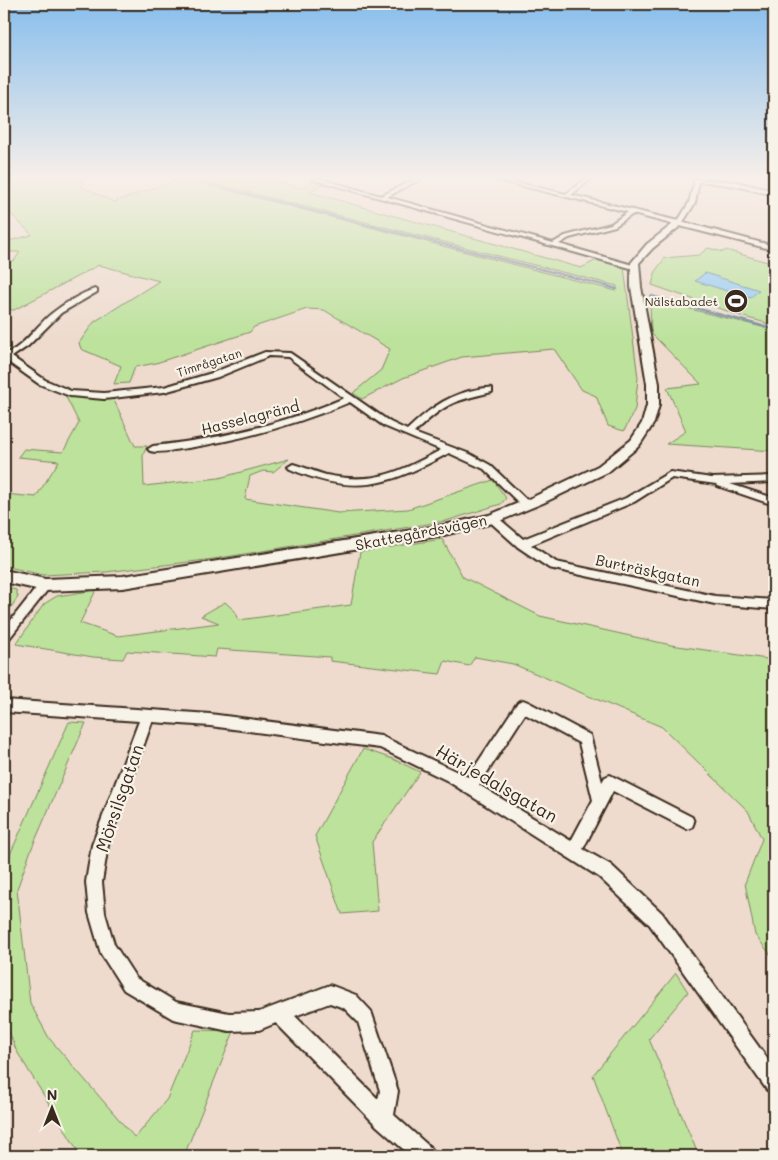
<svg xmlns="http://www.w3.org/2000/svg" width="778" height="1160" font-family="Mali,sans-serif">
	<style>
		.green { fill: #bce29c; stroke: #7c865d }
		.water { fill: #97cdf5; stroke: #728c9f }
		.lines { fill: none; stroke-linecap: round; stroke-linejoin: round }
		.stream-far1 { stroke: #728c9f; stroke-width: 2 }
		.stream { stroke: #728c9f; stroke-width: 2.5 }
		.street-casing { stroke: #3b2a1e; stroke-width: 4 }
		.secondary-casing { stroke: #3b2a1e; stroke-width: 4 }
		.street { fill: #f7f3e8; fill-rule: evenodd }
		.secondary { fill: #f7f3e8; fill-rule: evenodd }
		.labels { text-anchor: middle; dominant-baseline: central; stroke-width: 4.5; stroke-linejoin: round; paint-order: stroke }
		.far-poi-label { font-size: 12px; fill: #3b2a1e; stroke: #f7f3e8; text-anchor: end }
		.far-street-label { font-size: 12px; fill: #3b2a1e; stroke: #f7f3e8 }
		.street-label { font-size: 15px; fill: #3b2a1e; stroke: #f7f3e8 }
		.near-street-label { font-size: 18px; fill: #3b2a1e; stroke: #f7f3e8 }
	</style>
	<rect width="100%" height="100%" fill="#eedbce"/>
	<filter id="ink" filterUnits="userSpaceOnUse"><feTurbulence type="fractalNoise" baseFrequency=".02" numOctaves="2"/><feDisplacementMap in="SourceGraphic" scale="10" xChannelSelector="R" yChannelSelector="G"/><feConvolveMatrix kernelMatrix="1 2 1 2 8 2 1 2 1" color-interpolation-filters="sRGB"/></filter>
	<g filter="url(#ink)">
		<path class="green" d="M4,179H89L84,180L80,186L114,202L176,180L173,179H185L616,291L617,286L195,179H267L300,188L314,181L323,184L309,192L581,268L597,260L624,267L638,378L635,409L624,431L608,426L596,396L582,390L554,349L462,357L403,378L362,399L353,393L381,370L390,349L324,310L307,309L254,327L250,332L156,363L135,367L129,383L114,384L121,366L81,349L79,343L94,322L159,281L99,265L14,310L4,309V262L14,261L20,252H4L5,242L32,235L10,213L4,212Z
			M708,248L723,252L726,250L774,264V325L744,317L652,285L656,270L665,258L699,255Z
			M650,299L774,330V451L666,444L686,431L667,388L701,384L651,333Z
			M65,395L89,398H113L135,446H147L143,455L144,486L219,478L289,459L273,472L263,471L250,476L245,499L338,513L408,509L493,480L506,498L501,504L446,521L214,559L106,572L43,575L4,566V494L36,497L59,461L18,457L24,449L63,452L79,423Z
			M442,539L463,577L540,616L671,645L774,660V959L755,935L745,883L762,839L748,811L662,727L513,664L475,657L469,666L445,661L440,674L330,661V657L217,649L215,657L127,651L123,659L93,657L16,644L44,604L57,596L96,590L80,623L118,636L219,623L201,616L225,602L235,611L239,620L351,605L360,552Z
			M4,587L16,590L18,597L4,618Z
			M69,722L86,723L31,850L17,889L30,1003L49,1038L135,1138L167,1099L195,1030L234,1031L184,1156H81L16,1050L4,1018V868Z
			M363,749L393,759L420,772L372,842L378,911L342,914L315,836Z
			M676,973L688,992L649,1039L699,1156H623L593,1075Z"/>
		<path class="water" d="M705,273L759,290L750,298L695,281Z"/>
		<g class="lines">
			<path class="stream-far1" d="M188,179L611,287"/>
			<path class="stream" d="M606,286L617,289
				M651,296L774,329"/>
			<g class="street-casing">
				<path id="street" d="M312,179H320L381,196L415,179H420L387,197L553,243L565,236L611,224L628,212L494,179H501L566,194L586,179H591L571,195L678,221L689,203L695,179L736,182L774,191V195L736,186L699,181L695,203L683,222L774,246V250L633,214L615,226L569,238L559,244L636,266V268L634,269Z
					M95,289L97,290V292L61,313L28,346L12,357L45,380L71,391L104,393L164,387L212,373L265,352L290,353L390,422L407,430C426,412 443,398 469,391C476,390 485,387 492,388V392C452,401 444,404 414,433L470,454L490,465L532,505L531,507H523L484,469L449,453C389,485 356,497 290,469L288,467L293,464C304,467 315,472 326,475C375,485 399,472 441,450L384,426L350,402C298,424 244,439 188,448C176,449 161,454 150,451L148,449L153,446C220,439 283,424 344,398L288,357L269,356L218,377L164,392L104,399L70,396L39,384L4,359V353C20,352 38,324 51,314C64,304 79,294 95,289Z
					M670,472L712,478L774,476V482L730,484L774,498V505L718,486L716,484L672,478L634,502L531,545L556,562L715,596L774,600V609L715,604L549,568L518,547L487,519L488,516H496L523,539L626,498Z
					M45,581L49,582L51,585L49,588L8,640L4,642V629L41,582Z
					M4,700L210,714L381,736L468,777L518,702L523,700L528,702L590,735L602,782L605,777L610,775L692,817L694,822L692,827L687,829L613,791L583,849L611,865L662,913L774,1068V1092L767,1090L650,925L599,877L446,780L380,748L210,726L152,722L108,845L102,882L105,913L114,944L136,978L176,1002L229,1013L259,1012L330,985L356,995L371,1011L398,1091L394,1115L432,1149L435,1156H411L377,1126L276,1023L259,1030L229,1031L173,1019L124,990L101,954L89,913L86,882L92,845L139,721L4,712ZM525,714L579,743L593,800L571,841L479,785ZM330,1003L344,1008L358,1022L380,1091L378,1099L295,1016Z"/>
			</g>
			<g class="secondary-casing">
				<path id="secondary" d="M677,221L684,223L653,248L639,263L641,287L659,384V405L654,423L639,446L608,472L543,503L497,522L444,535L123,588L45,591L4,582V570L45,579L123,576L444,525L489,515L533,497L598,466L631,440L642,423L647,405V384L631,287V263L647,244Z"/>
			</g>
			<use href="#street" class="street"/>
			<use href="#secondary" class="secondary"/>
		</g>
	</g>
	<linearGradient id="sky" x2="0" y2="1"><stop stop-color="#87beed"/><stop offset="0.52" stop-color="#f7efe9"/><stop offset="1" stop-color="#f7efe9" stop-opacity="0"/></linearGradient>
	<rect width="778" height="341" fill="url(#sky)"/>
	<defs>
		<g id="stadium-disc" transform="scale(1.25)"><circle r="9.5" fill="#3b2a1e" stroke="#f7f3e8"/><path d="M0-5a6.5 5 0 1 0 0 10a6.5 5 0 1 0 0-10ZM-3.5-1.8h7v3.6h-7Z" fill="#fff"/></g>
	</defs>
	<g fill-rule="evenodd">
		<use href="#stadium-disc" x="736" y="301"/>
	</g>
	<g class="labels">
		<g class="far-poi-label">
			<text x="718" y="301">Nälstabadet</text>
		</g>
		<g class="far-street-label">
			<text transform="translate(209 362) rotate(-18)">Timrågatan</text>
		</g>
		<g class="street-label">
			<text transform="translate(250 417) rotate(-14)">Hasselagränd</text>
			<text transform="translate(421 532) rotate(-11)">Skattegårdsvägen</text>
			<text transform="translate(648 570) rotate(12)">Burträskgatan</text>
		</g>
		<g class="near-street-label">
			<text transform="translate(497 783) rotate(30)">Härjedalsgatan</text>
			<text transform="translate(119 798) rotate(-71)">Mörsilsgatan</text>
		</g>
	</g>
	<rect width="778" height="1160" fill="none" stroke="#f7f3e8" stroke-width="20"/>
	<rect x="10" y="10" width="758" height="1140" fill="none" stroke="#3b2a1e" stroke-width="2" filter="url(#ink)"/>
	<g transform="translate(52 1108)" stroke="#f7f3e8" stroke-width="4" paint-order="stroke">
	<path d="M0-4L9 19L0 12L-9 19Z" fill="#3b2a1e"/>
	<text y="-8" font-size="14" font-weight="bold" text-anchor="middle" fill="#3b2a1e">N</text>
	</g>
</svg>
